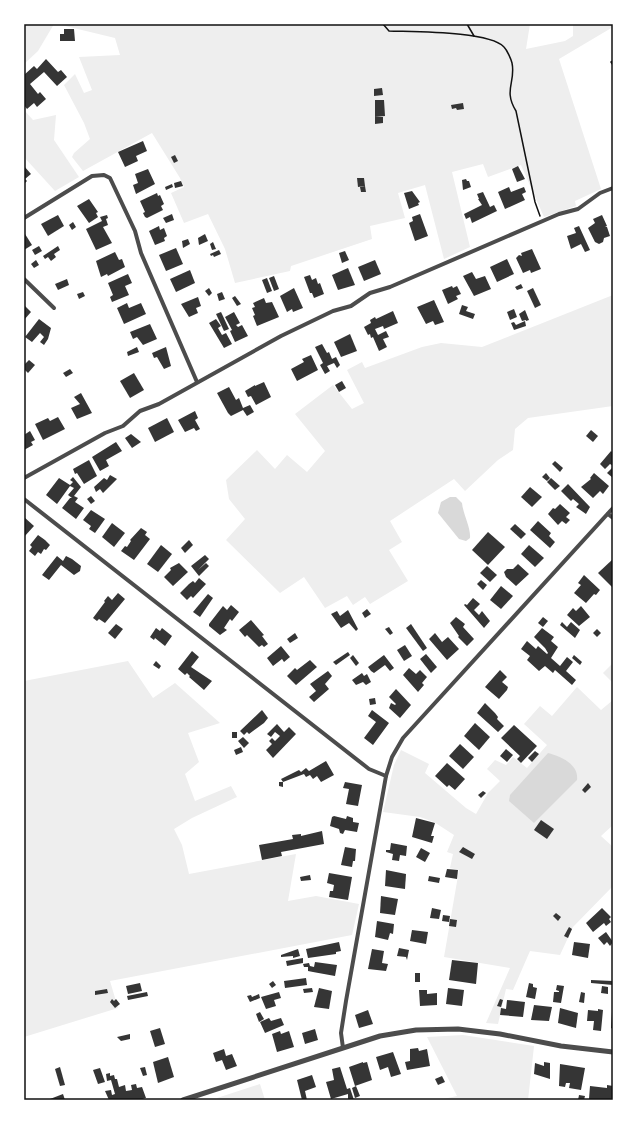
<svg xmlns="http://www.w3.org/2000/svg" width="637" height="1124" viewBox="0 0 637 1124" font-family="'Work Sans',sans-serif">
<rect width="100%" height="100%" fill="#fff"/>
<!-- green -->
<g fill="#eee">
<path d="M24,24H54L38,51L24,64Z"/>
<path d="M57,24H530L526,49L565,41L573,36V24H613V27L559,59L601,189L575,201L576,206L544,217L521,165L488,177L483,164L452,172L470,247L444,259L425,185L398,193L405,218L370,226L372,239L291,266L290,271L235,283L225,249L208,214L184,223L171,193L184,187L180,178L152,133L83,171L72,157L74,153L90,139L84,123L64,85L75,74L84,93L92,90L79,57L120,55L115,38Z"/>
<path d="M24,110L33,120L56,115L54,140L79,177L55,191L24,157Z"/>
<path d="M613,295V406L528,418L515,429L513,450L498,460L465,491L454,479L390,521L402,542L389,550L408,581L370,604L365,597L353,605L347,596L325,608L304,577L280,593L226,540L245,519L229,499L226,480L257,450L275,469L287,455L307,472L325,451L295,414L333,385L352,409L364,403L347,370L362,362L365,368L422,347L441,343L482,347Z"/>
<path d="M128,661L153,698L175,683L220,723L188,733L199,762L185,774L195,801L231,786L237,797L192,818L174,829L182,845L189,874L296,854L288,901L316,896L359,904L352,935L110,981L118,1008L24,1037V681Z"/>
<path d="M613,663V683L603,673Z"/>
<path d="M577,687L601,710L613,700V825L601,836L613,847V886L573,927L560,955L530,951L513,990L506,989L498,1024L486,1023L510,968L444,957L459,870L450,868L453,854L447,852L454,835L434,822L420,817L383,812L394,765L401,750L429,764L425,773L466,808L476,814L488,793L500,781L487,769L495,760L506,765L513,757L527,768L547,745L524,724L540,706L552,716Z"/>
<path d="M463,1035L534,1046L528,1100H439L457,1096L427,1037Z"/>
<path d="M260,1084L265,1100H218L217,1098Z"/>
</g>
<!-- water -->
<g fill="#d9d9d9">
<path d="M450,497H456L462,503C463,514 471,528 470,538L466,541L459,539L438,513L441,502Z"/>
<path d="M548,753C560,756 579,764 577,780L534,823L509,801L510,795Z"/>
</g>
<!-- building -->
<g fill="#353535">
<path d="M64,29H74L75,41H60V34H64Z"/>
<path d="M46,59L58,72L61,70L67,77L57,86L44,72L30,84L38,94L40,92L46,99L37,107L34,103L27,109L24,105V75L34,66L37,69Z"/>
<path d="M382,88L383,95L374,96V89Z"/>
<path d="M375,100H384L385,116L375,117Z"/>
<path d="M463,103L464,109L457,110L456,108L452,109L451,105Z"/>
<path d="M375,117H383V123L375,124Z"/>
<path d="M143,141L147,151L136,156L138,161L125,167L118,152Z"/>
<path d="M175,155L178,161L174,163L171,157Z"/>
<path d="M24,166L31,174L25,179L27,181L24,184Z"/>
<path d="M518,166L525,179L517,182L512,169Z"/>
<path d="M148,169L155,184L136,194L133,185L138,183L135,174Z"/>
<path d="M357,178H364L365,186L358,187Z"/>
<path d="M466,179L467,181H469L471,187L463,190L462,180Z"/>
<path d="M181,181L183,186L175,188L174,183Z"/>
<path d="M172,184L173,187L166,190L165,187Z"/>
<path d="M365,186L366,192H361L360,187Z"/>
<path d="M509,187L511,192L524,187L526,192L522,194L525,200L505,209L498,192Z"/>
<path d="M412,191L420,202L418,203L419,205L409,209L404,193Z"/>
<path d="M483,192L490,207L494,205L497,211L472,223L470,217L466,219L464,214L482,205L478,199H479L477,194Z"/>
<path d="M157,193L158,196L160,195L164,204L161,206L163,210L147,218L145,217L143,213L145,212L140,201Z"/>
<path d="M89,199L98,212L96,213L98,217L89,223L77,206Z"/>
<path d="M172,214L174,220L166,223L163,218Z"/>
<path d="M420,214L428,236L415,241L409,223L413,221L412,217Z"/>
<path d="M58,215L64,226L48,236L41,224Z"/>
<path d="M107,215L108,218L106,219L108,225L103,227L112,243L96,250L86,229L102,221L100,217Z"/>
<path d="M602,215L607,226L605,227H607L610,236L604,238L603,242L599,244L595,242L588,228L595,223L593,219Z"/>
<path d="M73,222L76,227L72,230L69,225Z"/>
<path d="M159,226L160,230L164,228L167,236L164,238L165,241L155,245L149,231Z"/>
<path d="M579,226L590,250L585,252L581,244L571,249L567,236L576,233L574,228Z"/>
<path d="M24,234H25L32,245L24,250Z"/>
<path d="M205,234L208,241L199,245L198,238Z"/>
<path d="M188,239L190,244L183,248L182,241Z"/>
<path d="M213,242L216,249L212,250L210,244Z"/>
<path d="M39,246L42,251L35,255L32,250Z"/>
<path d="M58,246L60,250L54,254L56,257L51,261L48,257L45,259L43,256Z"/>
<path d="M176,248L183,264L166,271L159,255Z"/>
<path d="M532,249L541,269L531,273L530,270L523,273L516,258L519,255L522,256L521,253Z"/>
<path d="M219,250L221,254L214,257L213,255L211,256L210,254Z"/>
<path d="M345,251L349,260L342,263L339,253Z"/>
<path d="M115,252L119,260L122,259L125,267L108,276L107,274L101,277L96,261Z"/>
<path d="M507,259L514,274L497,282L490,267Z"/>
<path d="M36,260L39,265L34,268L31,264Z"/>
<path d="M375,260L381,274L364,281L358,267Z"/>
<path d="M348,268L355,285L338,290L332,275Z"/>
<path d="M190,270L195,283L176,292L170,279Z"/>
<path d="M472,272L476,279L485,276L491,289L474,296L463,276Z"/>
<path d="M128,274L132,283L125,286L129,295L112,302L110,297L113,295L108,283Z"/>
<path d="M310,275L312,280L316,278L318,284L320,283L324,294L314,298L312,293H310L304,277Z"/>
<path d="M274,276L279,289L274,291L269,278Z"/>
<path d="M267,278L272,291L267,293L262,280Z"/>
<path d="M67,279L69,285L58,290L55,284Z"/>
<path d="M521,284L523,288L517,290L515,287Z"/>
<path d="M452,286L453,288L457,286L461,294L456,296L458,299L448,304L442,290Z"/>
<path d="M209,288L212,293L209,296L205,291Z"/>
<path d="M294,288L303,308L293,312L292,309L287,312L280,296Z"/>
<path d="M533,288L541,305L535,308L527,291Z"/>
<path d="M83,292L85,296L79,299L77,294Z"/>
<path d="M222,292L225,299L219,301L217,294Z"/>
<path d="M235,296L241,304L237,306L232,298Z"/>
<path d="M198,297L201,306L196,308L198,313L189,317L181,304Z"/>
<path d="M264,298L266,303L272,302L279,317L257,326L253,316L255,315L252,308L255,307L253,303Z"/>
<path d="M434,300L444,322L435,325L433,321L426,324L417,307Z"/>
<path d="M127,303L129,308L141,303L146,314L124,324L117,308Z"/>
<path d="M24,305L31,312L24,320Z"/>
<path d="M462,305L468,307L466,311L475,314L473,319L459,314Z"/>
<path d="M514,309L517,317L510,320L507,312Z"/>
<path d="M525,310L529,320L526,321V320L522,321L519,314Z"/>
<path d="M393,311L398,323L384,329L383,326L375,329L378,335L386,331L389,337L383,339L387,347L379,351L373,337L371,338L370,334L368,335L364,327L371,323L370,320L375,317L376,319Z"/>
<path d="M221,312L229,329L224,331L216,314Z"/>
<path d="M234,312L240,323L236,325L238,327L242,325L248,336L235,342L230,331L232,330L225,317Z"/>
<path d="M39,319L51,328L48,339L44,345L40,342L44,337L40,333L32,342L25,337Z"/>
<path d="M216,319L221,326L218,328L222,335L226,333L232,344L224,348L209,323Z"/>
<path d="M525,321L526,326L514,330L511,323L514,322L516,325Z"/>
<path d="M150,324L157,339L143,345L137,337L133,339L130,332Z"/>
<path d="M350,334L357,351L341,357L334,342Z"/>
<path d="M322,344L327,353L329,352L332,359L336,357L340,365L337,368L334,363L327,366L330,371L325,374L320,365L323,363L315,347Z"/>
<path d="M137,347L139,352L128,356L127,352Z"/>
<path d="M166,347L171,366L164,369L157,357L154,358L152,353Z"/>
<path d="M311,355L318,370L297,381L291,369L304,362L302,359Z"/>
<path d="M29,360L35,365L28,373L24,369V365Z"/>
<path d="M70,369L73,373L66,377L63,373Z"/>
<path d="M134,373L144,390L130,398L120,381Z"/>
<path d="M342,381L346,388L339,392L335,385Z"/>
<path d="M264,382L271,397L256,405L251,396L248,397L245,391L255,385V386Z"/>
<path d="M229,387L236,400L239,398L243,408L250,405L254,412L247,416L243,410L231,416L228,413L217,393Z"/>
<path d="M81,393L92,413L77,419L71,408L80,404L74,397Z"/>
<path d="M195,411L198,418L195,420L200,429L196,431L194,428L185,432L178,420Z"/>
<path d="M58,417L65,429L43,440L35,424L48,418L50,421Z"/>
<path d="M167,418L174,432L155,442L148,428Z"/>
<path d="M591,430L598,436L593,442L586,436Z"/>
<path d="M30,431L35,440L31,442L33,445L24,450V435Z"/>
<path d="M131,434L141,442L132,448L125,438Z"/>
<path d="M116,442L122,451L106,460L109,466L100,471L92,457Z"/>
<path d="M611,451L613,453V466L610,464L605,469L600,464Z"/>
<path d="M89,460L97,476L84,484L77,473L75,474L73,469Z"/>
<path d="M555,461L563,468L560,472L552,464Z"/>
<path d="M613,467V478L607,473Z"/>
<path d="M546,473L550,478L547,481L542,477Z"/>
<path d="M594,473L609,486L603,494L600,491L593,498L581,487L591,479L590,478Z"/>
<path d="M110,475L117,479L103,493L100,489L96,492L94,487L104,478L107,480Z"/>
<path d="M73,477L81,487L74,496L78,498L75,502L84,508L76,519L62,508L70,498H72L68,495L74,488L70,486L57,504L46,495L59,478L70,485L73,482L70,480Z"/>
<path d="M551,478L560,486L555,490L547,482Z"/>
<path d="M568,484L590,507L586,514L576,507L579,504L573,499L571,501L561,491Z"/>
<path d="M530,487L542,497L532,507L521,497Z"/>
<path d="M91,496L95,501L91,504L87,499Z"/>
<path d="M560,504L570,513L566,517L570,520L566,524L562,521L558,525L548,514L553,508L555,509Z"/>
<path d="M91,510L105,519L95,533L89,529L91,526L83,520Z"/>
<path d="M24,517L34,526L24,537Z"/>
<path d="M538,521L551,533L549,536L555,542L550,548L530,530Z"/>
<path d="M112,523L125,533L114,547L102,537Z"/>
<path d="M515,524L526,534L521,539L510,529Z"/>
<path d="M141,528L147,532L145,535L150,539L134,560L121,551L125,546L127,547L131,541L130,540Z"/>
<path d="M488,532L505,547L488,565L472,550Z"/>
<path d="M38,535L45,540L50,545L46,550L44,549L41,554L38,552L35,556L29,551L32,547L30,545Z"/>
<path d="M189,540L193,545L185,553L181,548Z"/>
<path d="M161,545L172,554L158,572L147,564Z"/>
<path d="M529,545L544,558L535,567L521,554Z"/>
<path d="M205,555L209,559L198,570L206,563L209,566L199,576L191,566Z"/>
<path d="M57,556L63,561L66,556L72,559L81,566L80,571L74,575L61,565L49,580L42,575Z"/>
<path d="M613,559V586L612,587L598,573Z"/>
<path d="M179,563L188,572L173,586L164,577L171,570L170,568Z"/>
<path d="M518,564L529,574L516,586L506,577L504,572L507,569H513Z"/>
<path d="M487,566L497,575L490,582L480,573Z"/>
<path d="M584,575L600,590L596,595L594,594L586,603L574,593L581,585L578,583Z"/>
<path d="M199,578L206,584L193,598L191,596L187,600L180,593L189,584L193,581L195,583Z"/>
<path d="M481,580L487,585L483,590L477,584Z"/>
<path d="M501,586L513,596L501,609L490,600Z"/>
<path d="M118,593L125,599L105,623L99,619L97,621L93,618L105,602L104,601L108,596L112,600Z"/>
<path d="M208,594L213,598L200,617L193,612Z"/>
<path d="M473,598L480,604L474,610L479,615L482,611L490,621L484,628L464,605L465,604L467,605Z"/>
<path d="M231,605L239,612L232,621L230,619L224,628L227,630L220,635L209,626V624L223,606L227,610Z"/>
<path d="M581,606L590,617L579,626L567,615L573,608L576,611Z"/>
<path d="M367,609L371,614L365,618L362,613Z"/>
<path d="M348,610L358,629L356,631L349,623L341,628L331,614L337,611L340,616Z"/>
<path d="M456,617L465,624L463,627L474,639L467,646L458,637L459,636L450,623Z"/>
<path d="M543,617L548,621L543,627L538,623Z"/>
<path d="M251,620L264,635L262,636L268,644L264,647L262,645L259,647L247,635L245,637L239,630Z"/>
<path d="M562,622L567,627L571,622L580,630L575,638L560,625Z"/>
<path d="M116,624L123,629L115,639L108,633Z"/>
<path d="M411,624L427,648L423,651L406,628Z"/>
<path d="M389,627L393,633L390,635L385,629Z"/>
<path d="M156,628L160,631L162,628L172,636L165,646L155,638L154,640L150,637Z"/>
<path d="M542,628L554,637L551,641L558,647L551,658L560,666L567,657L573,662L566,671L576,680L572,685L555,670L553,673L545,666L539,671L527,660L530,656L521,649L527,641L536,649L538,646L547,654L548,653L545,648L534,637Z"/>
<path d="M597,629L601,633L597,637L593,633Z"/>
<path d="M295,633L298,638L290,643L287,639Z"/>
<path d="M435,633L442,642L448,637L459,649L447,660L429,639Z"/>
<path d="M405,645L412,656L404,661L397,650Z"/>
<path d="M281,646L290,657L284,662L282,659L273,666L267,658Z"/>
<path d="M192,651L199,657L191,667L212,681L204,690L189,677L190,676L187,673L185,675L178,669Z"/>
<path d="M348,652L350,655L336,665L333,662Z"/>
<path d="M426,654L437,667L431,673L420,659Z"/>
<path d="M353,655L359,663L356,666L350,658Z"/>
<path d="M384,655L394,668L390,671L385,665L374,673L371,671L368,667Z"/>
<path d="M574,655L582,662L580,665L572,658Z"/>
<path d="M310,660L317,667L296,685L287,676L295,668L297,670Z"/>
<path d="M156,661L161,666L159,669L153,665Z"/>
<path d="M409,668L416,674L420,670L427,677L422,683L424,685L418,692L403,675Z"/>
<path d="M500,670L507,677L502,682L508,687L507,690L499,699L485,687Z"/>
<path d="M328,671L332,676L325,684L329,689L314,702L309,697L316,691L310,684Z"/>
<path d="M362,673L364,676L367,674L371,682L366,685L363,682L356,685L352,680Z"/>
<path d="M396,689L411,705L400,718L389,708L391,703L395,705L396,704L389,697Z"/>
<path d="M375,698L376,704L370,705L369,699Z"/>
<path d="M485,703L495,713L498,717L497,719L504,726L498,732L477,713Z"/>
<path d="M262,710L268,718L264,723L249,734L247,732L244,735L240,731Z"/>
<path d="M372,710L389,723L373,745L364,738L376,722L368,716Z"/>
<path d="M475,723L490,737L479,750L464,736Z"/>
<path d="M277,724L284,732L289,727L296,734L273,758L266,750L272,744L269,741L272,738L275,741L280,736L275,732L271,737L267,734Z"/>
<path d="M514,725L537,746L521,763L517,759L520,756L501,738Z"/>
<rect x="232" y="732" width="5" height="6"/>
<path d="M243,737L249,743L244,748L238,741Z"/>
<path d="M460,744L474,757L463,769L449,756Z"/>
<path d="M241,747L243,752L236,755L234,750Z"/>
<path d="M506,749L513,755L507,762L500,756Z"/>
<path d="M535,751L539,754L532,762L528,758Z"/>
<path d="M326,761L334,775L321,782L317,776L313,779L310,775L306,777L304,774L283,782V787L279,786V782H283L281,779L299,770L301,772L306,768L309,771Z"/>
<path d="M447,763L465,779L455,790L449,785L447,787L435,776Z"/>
<path d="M345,782L362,785L358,806L346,804L349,789L343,788Z"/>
<path d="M588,783L591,787L585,793L582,790Z"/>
<path d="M483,791L486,793L481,798L478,795Z"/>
<path d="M334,816L346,819L347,816L353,818V822L359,823L357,832L345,830L343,834L340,833L339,829L330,826L332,817Z"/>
<path d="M416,818L435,823L431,836H434L432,843L412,837Z"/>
<path d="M541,820L554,829L547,839L534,830Z"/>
<path d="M322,831L324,844L281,852L282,856L262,860L259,845L293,839L292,835L301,834V836Z"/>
<path d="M391,843L407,846L406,856L400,855L399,861L392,860L393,854L386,852V850H390Z"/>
<path d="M345,847L356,849L355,861H353L352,867L341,865Z"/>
<path d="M463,847L475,854L472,859L459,852Z"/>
<path d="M421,848L430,853L425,862L416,857Z"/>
<path d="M447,869L458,870L457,879L445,877Z"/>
<path d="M386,870L406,874L405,889L385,886Z"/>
<path d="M329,873L352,877L348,900L329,897L330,891H333L334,885L327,883Z"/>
<path d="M310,875L311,880L301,881L300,877Z"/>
<path d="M429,876L440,878L439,883L428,881Z"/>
<path d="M381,896L398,899L395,915L380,913Z"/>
<path d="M432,908L441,910L439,919L430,918Z"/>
<path d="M602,908L611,917L609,919L611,922L606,926L604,923L593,932L586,923Z"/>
<path d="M556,913L561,917L558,921L553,916Z"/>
<path d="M443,915L450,916L449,922L442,921Z"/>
<path d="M450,919L457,920L456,927L449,926Z"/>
<path d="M377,921L394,924L393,934L390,933L388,940L375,937Z"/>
<path d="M569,927L572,929L568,938L564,936Z"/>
<path d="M412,930L428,932L426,944L410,941Z"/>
<path d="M606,932L613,942L610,946L607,942L604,945L598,938Z"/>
<path d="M339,942L341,951L336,952V954L308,958L306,949Z"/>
<path d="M574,942L590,944L588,958L572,955Z"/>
<path d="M399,948L409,950L407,960L406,957L397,956Z"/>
<path d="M298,949L300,956L293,958V956L281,957V955Z"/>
<path d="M372,949L384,951L382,963L388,964L386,971L368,969Z"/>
<path d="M303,958V963L287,966L286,961Z"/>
<path d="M452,960L478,963L476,984L449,980Z"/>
<path d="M315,962L337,965L335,976L313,972L308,971V967H304L303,964L309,963L310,966L314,967Z"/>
<rect x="415" y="973" width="5" height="9"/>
<path d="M306,978L307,985L285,988L284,981Z"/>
<path d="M591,980L613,981V985L591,983Z"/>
<path d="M273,981L276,985L272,988L269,984Z"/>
<path d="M140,983L142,991L128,994L126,986Z"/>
<path d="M529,983L533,984V987L537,988L535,999L526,997Z"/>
<path d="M557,985L564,986L561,1003L553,1002L554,992H559V991L556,990Z"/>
<path d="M602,986L608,987V994L601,993Z"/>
<path d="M312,988L313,992L304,993L303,989Z"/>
<path d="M319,988L332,991L329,1009L314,1007Z"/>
<path d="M448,988L464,990L462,1006L446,1004Z"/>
<path d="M107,989L108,993L95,995V991Z"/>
<path d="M419,990H427V994L437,993V1005L420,1006Z"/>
<path d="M147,992L148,996L128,1000L127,996Z"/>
<path d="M279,992L281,998L274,1000L276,1006L266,1009L261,997Z"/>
<path d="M581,992L585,993L584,1003L579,1002Z"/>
<path d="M259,994L260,998L250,1002L247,996L251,995L252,997Z"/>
<path d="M112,999L114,1001L116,999L120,1004L115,1008L110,1002Z"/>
<path d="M500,999L503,1000L501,1007L497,1006Z"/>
<path d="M507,1000L525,1002L523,1017L500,1015L501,1008L506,1009Z"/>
<path d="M534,1005L552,1007L549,1021L531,1020Z"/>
<path d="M560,1008L578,1013L576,1028L558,1023Z"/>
<path d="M598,1009L603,1010L601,1031L593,1030L594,1021H587L588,1010L598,1011Z"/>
<path d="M368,1010L373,1024L359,1028L355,1015Z"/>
<path d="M260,1012L264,1019L259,1022L256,1014Z"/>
<path d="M612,1012L613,1013V1029L611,1028Z"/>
<path d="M269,1018L271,1021L281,1018L284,1025L265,1033L260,1022Z"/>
<path d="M160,1028L165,1044L155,1047L150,1031Z"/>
<path d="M315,1029L318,1040L305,1044L302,1033Z"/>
<path d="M280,1031L281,1034L289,1031L294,1047L277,1052L272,1034Z"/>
<path d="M130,1034V1039L121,1041L117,1037Z"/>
<path d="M418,1048L419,1051L427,1049L430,1066L407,1070L405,1062L410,1061V1049Z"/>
<path d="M224,1049L226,1056L232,1054L237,1066L226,1070L222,1060L216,1062L213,1053Z"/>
<path d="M393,1052L401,1074L391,1077L388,1067L380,1070L376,1057Z"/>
<path d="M168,1057L174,1077L158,1083L153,1062Z"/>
<path d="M363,1062V1063L367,1062L372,1080L355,1086L349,1067Z"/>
<path d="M544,1062L550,1063V1079L534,1074L535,1063L544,1066Z"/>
<path d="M560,1064L585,1068L581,1090L569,1088L570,1083H566L565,1087L559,1086Z"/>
<path d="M60,1067L65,1085L60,1086L55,1069Z"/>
<path d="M145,1067L147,1075L143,1076L140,1068Z"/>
<path d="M340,1067L347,1089L350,1088L354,1100H348V1094L331,1099L326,1082L334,1080L332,1069Z"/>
<path d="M100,1068L105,1082L98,1084L93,1070Z"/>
<path d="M110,1073V1076L114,1075L115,1079H117L119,1087L125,1085L126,1091L132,1090L131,1085L136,1084L137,1088L142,1087L146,1098L139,1100H109L105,1091L111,1090L112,1095L115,1094L111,1080L107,1081L106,1074Z"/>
<path d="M312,1075L316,1087L305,1091L307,1100H302L297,1080Z"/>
<path d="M442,1076L445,1082L438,1085L435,1079Z"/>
<path d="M607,1085L613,1086V1100L589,1099L590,1086L607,1088Z"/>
<path d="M356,1086L360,1096L355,1098L352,1088Z"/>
<path d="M63,1094L65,1100H50V1099Z"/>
<path d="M579,1095L585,1096L584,1100H578Z"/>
</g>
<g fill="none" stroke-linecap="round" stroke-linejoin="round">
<!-- path -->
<g stroke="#111" stroke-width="1.5">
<path d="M383,24L389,31C413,32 489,31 504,47C507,50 511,59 512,63C516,82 503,90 516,111L535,202L540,216"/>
<path d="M467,24L474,36"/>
<path d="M613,61L611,62L613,65"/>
</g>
<!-- minor -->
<g stroke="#4c4c4c" stroke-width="4">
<path d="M24,218L92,176L104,175L110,178L135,231L141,253L197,382"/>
<path d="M24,279L54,308"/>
<path d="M24,478L105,433L123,426L140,411L159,404L281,336L333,311L351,306L370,293L390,287L559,214L578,209L600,193L613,188"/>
<path d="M24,499L369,769L386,776"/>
<path d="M608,514L613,518"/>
<path d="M343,1048L341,1033L346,1001L386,776L392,757L403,738L613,508"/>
</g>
<!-- tertiary -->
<path stroke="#4c4c4c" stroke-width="5" d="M183,1100L380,1036L416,1030L458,1029L500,1034L561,1046L613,1052"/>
</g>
<!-- border -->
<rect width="637" height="1124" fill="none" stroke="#ffffff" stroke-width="50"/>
<rect x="25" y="25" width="587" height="1074" fill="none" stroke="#111" stroke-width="1.5"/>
</svg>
